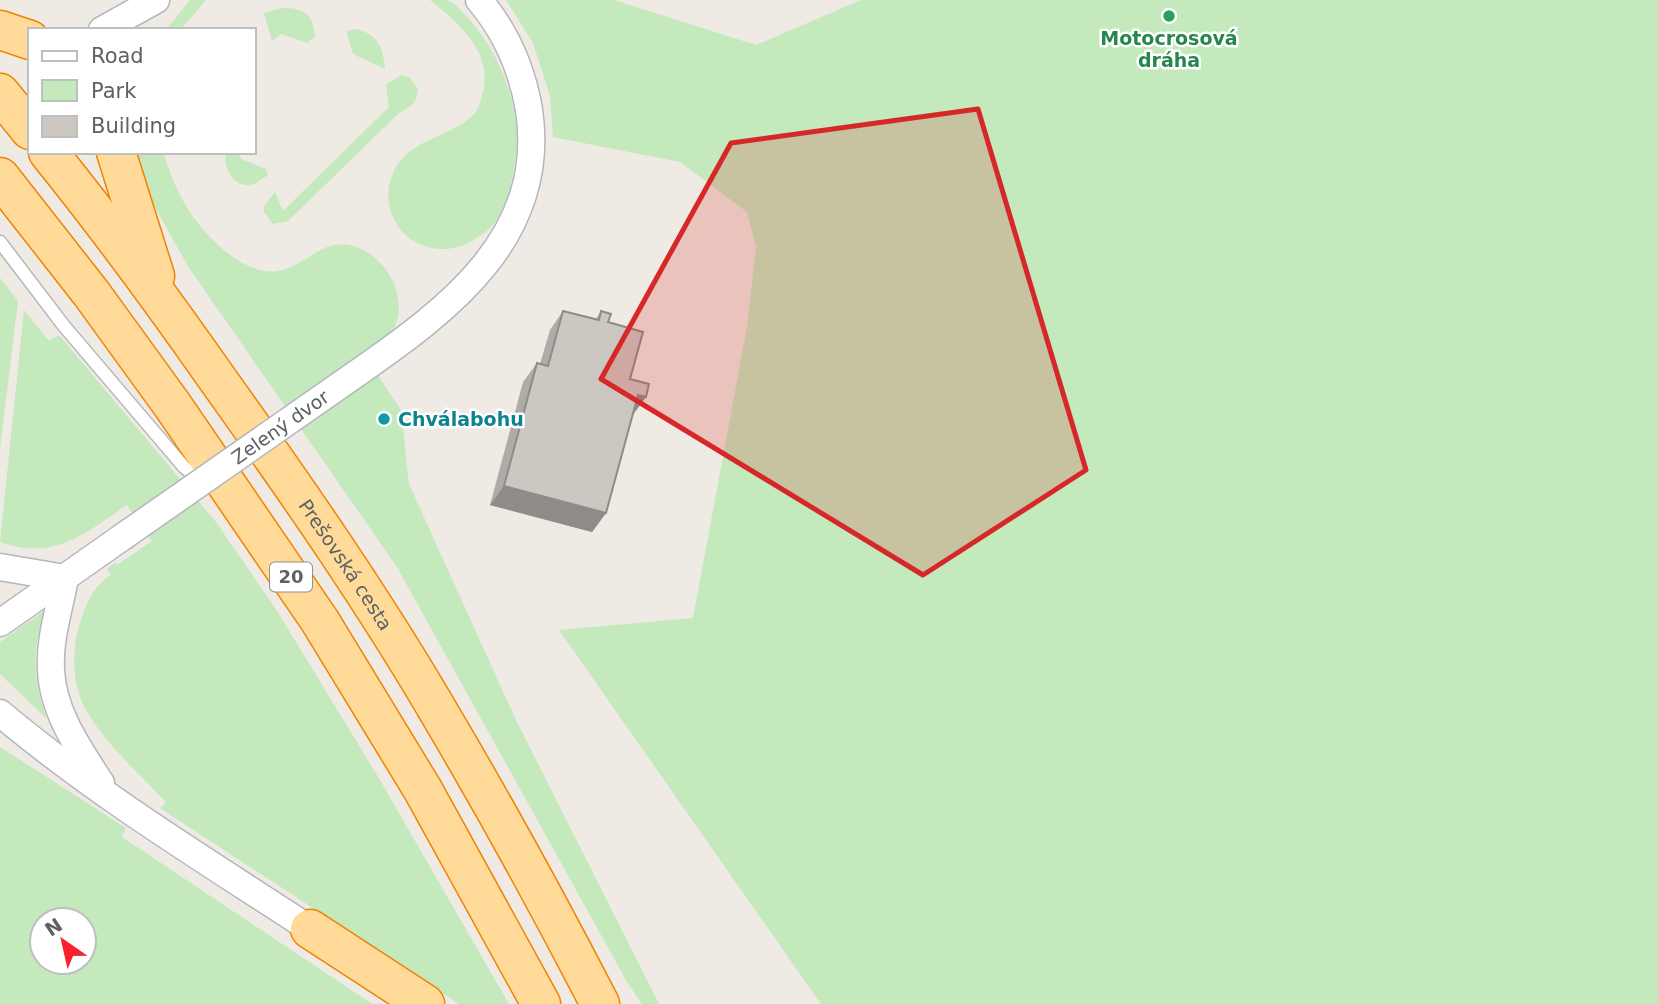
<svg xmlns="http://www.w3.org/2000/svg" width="1658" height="1004" viewBox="0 0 1658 1004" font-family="'DejaVu Sans',sans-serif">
<rect width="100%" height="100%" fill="#efeae3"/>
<!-- green -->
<g fill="#c3e9bd" fill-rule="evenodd">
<path d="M190,0H206L180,30H166Z"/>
<path d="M430,0C435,0 441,0 446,0C457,2 476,27 483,37C499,60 510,87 515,115C521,146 512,203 491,227C486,233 477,238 470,242C455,251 435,251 419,244C405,238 393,222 390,208C387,197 388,186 392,176C405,140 443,140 470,118C477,113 480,104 482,95C495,54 459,23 430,0Z"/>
<path d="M506,0H614L756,45L861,0H1658V1004H821L559,630L693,618L747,327L756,247L747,212L680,162L553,137L550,96L533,43Z"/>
<path d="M281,8C304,8 313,13 315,37L307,43L281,34L272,41L264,13Z"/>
<path d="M356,29C378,34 383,48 385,69L353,54L346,31Z"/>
<path d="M402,75L409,77L418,89C417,103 411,107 399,113L288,221L273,224L264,212V206L275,192L283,211L389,107L386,84Z"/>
<path d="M131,152H163C169,171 176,189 186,206C202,233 243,277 278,271C307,266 324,235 357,247C388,259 410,300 393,330C386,341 375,348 365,356L401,410L409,484L515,718L659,1004H642L627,982L397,567L189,268L143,186Z"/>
<path d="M227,152H239L241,159L266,169L268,175C262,179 256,185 248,185C232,185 222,166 227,152Z"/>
<path d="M0,278L18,301L0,449Z"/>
<path d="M24,310L49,341L59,335L216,522L277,611L377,775L509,1004H459L160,808L166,802C140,774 103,742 85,708C67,674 73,627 92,594C97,586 105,580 111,574L107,569L116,562L117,565L152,541L127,505C84,534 55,561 0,542Z"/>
<path d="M44,611C32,652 32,678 47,719L0,674V642Z"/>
<path d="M0,747L126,828L122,837L372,1004H0ZM42,920H84V962H42Z"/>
</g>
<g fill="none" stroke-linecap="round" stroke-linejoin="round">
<!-- service casing -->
<g stroke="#b3b7bb" stroke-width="15">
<path id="service" d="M0,242L64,326L184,467L203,483"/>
</g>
<!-- minor casing -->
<g stroke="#b3b7bb" stroke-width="29">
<g id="minor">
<path d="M102,30L156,0"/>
<path d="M356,374C448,310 548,237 529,110C522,68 506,32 479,0"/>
<path d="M0,567L65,578"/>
<path d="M65,578C60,607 49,639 51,669C52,711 79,749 101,783"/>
<path d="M0,623L121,538"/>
<path d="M0,713C96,794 205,860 310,929"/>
</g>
</g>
<!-- trunk casing -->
<g stroke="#f18300" stroke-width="41">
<g id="trunk">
<path d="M0,30L30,40"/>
<path d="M0,93L30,130"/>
<path id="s1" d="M48,152C107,225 162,300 216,377C296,489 375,602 444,721C499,814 551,909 600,1004"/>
<path d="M116,152L155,276"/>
<path d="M0,177L91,293L173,406L320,621L423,790L541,1004"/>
<path d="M310,929L425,1004"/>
</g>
</g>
<!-- service -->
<use href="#service" stroke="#fff" stroke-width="12"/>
<!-- minor -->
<use href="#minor" stroke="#fff" stroke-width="26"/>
<!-- trunk -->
<use href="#trunk" stroke="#ffda98" stroke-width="38"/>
<!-- minor-bridge casing -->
<g stroke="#b3b7bb" stroke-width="29" stroke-linecap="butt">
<g id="minor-bridge">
<path id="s2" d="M121,538L356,374"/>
</g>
</g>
<!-- minor-bridge -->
<use href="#minor-bridge" stroke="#fff" stroke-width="26"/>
</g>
<!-- wall -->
<path fill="#b0aba7" d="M563,311L596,319L601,311L608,322L630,379L632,416L606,513L592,532L490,505L523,382L537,363L540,364L550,330Z"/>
<!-- shaded-wall -->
<g fill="#908b88">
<path d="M638,395L646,397L632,416Z"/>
<path d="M504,486L606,513L592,532L490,505Z"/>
</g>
<!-- building -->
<path fill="#cdc7c2" stroke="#908b88" stroke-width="2" d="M563,311L599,320L601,311L611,314L608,322L643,332L630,379L649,384L646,397L638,395L606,513L504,486L537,363L548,366Z"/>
<!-- marked area -->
<path fill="#d62828" fill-opacity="0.2" stroke="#d62828" stroke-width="5" stroke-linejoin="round" d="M978,109L1086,470L923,575L601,379L731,143Z"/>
<!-- markers -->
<circle fill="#2e9e5b" stroke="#fff" stroke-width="2.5" cx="1169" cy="16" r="7"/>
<circle fill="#0f9aa8" stroke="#fff" stroke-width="2.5" cx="384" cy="419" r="7"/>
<g text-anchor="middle" stroke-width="5" stroke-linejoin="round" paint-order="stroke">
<!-- shield labels -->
<rect fill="#fff" stroke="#8c9093" stroke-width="2" x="270" y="562.5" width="42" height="29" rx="5"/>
<g font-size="18" font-weight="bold" fill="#5b6165">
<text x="291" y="583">20</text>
</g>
<!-- leisure labels -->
<g font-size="19" font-weight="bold" fill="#27864d" stroke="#fff">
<text x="1169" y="45">Motocrosová<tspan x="1169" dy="22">dráha</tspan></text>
</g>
<!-- culture labels -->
<g font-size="19" font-weight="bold" fill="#0d838f" stroke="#fff" text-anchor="start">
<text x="398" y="426">Chválabohu</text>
</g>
<!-- street labels -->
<g font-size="19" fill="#5b6165" stroke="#fff">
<text dy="7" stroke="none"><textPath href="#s2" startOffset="194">Zelený dvor</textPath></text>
<text dy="7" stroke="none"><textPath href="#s1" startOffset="509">Prešovská cesta</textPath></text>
</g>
</g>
<!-- legend -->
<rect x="28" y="28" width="228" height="126" fill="#ffffff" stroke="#bdc0c1" stroke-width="2"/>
<rect x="42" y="51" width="35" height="10" fill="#ffffff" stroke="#bdc0c1" stroke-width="2"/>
<text x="91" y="63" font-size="21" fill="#5b6165">Road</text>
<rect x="42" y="80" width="35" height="21" fill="#c3e9bd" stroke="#bdc0c1" stroke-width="2"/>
<text x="91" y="98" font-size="21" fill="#5b6165">Park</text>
<rect x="42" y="116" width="35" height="21" fill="#cdc7c2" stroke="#bdc0c1" stroke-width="2"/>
<text x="91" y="133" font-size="21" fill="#5b6165">Building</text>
<!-- north arrow -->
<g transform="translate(63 941) rotate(326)"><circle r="33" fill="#ffffff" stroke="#bdc0c1" stroke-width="2"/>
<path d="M0-5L12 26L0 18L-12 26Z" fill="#f7212f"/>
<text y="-10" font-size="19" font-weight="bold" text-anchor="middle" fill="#5b6165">N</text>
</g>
</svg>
